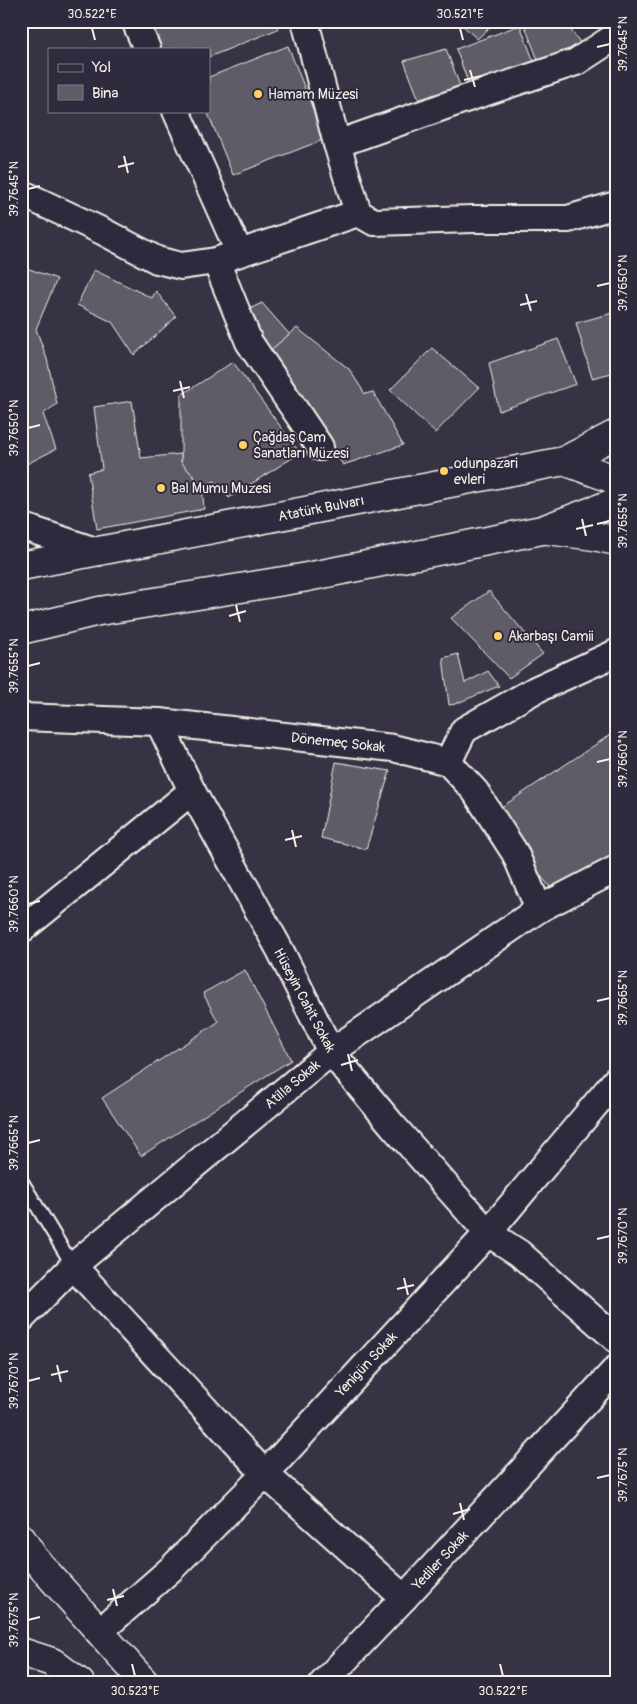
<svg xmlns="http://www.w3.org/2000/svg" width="637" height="1704" viewBox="0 0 637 1704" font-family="Pangolin,sans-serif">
<rect width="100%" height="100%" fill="#373244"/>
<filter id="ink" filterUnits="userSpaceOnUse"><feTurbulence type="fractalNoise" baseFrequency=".02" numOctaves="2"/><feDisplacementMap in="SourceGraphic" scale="10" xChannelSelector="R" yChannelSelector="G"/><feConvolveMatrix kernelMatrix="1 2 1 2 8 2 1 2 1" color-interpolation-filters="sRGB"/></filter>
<g filter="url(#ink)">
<!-- building -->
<g fill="#5f5c67" stroke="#f4f1e8">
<path d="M144,21H275L278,29L209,57V49H155Z"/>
<path d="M458,21H497L477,39Z"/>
<path d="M523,21H564L589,54L543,73Z"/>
<path d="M520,25L539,75L473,96L456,49Z"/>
<path d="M288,46L325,139L233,175L207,111H209V77Z"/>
<path d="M446,49L465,99L424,113L404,61Z"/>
<path d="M21,266L57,279L36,329L47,359L57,404L43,414L56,449L21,467Z"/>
<path d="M94,270L152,298L156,291L176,317L134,355L112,322L77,305Z"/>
<path d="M262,303L290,335L268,352L243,312Z"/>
<path d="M616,312V372L592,378L576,323Z"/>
<path d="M297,328L349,369L365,394L373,392L403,445L343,465L268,352Z"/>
<path d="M558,339L576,384L499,411L489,363Z"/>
<path d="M432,348L479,388L435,433L390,390Z"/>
<path d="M233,362L300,453L229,498L215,481L202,486L181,462V395Z"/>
<path d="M132,401L141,458L181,454V462L202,486L204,509L97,529L88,473L102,469L94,407Z"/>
<path d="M489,591L543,654L509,678L451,618Z"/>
<path d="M458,654L465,683L488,671L499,686L455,704L449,705L443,658Z"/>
<path d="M616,731V862L554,892L491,814Z"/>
<path d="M336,762L390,771L366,849L321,838Z"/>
<path d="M245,970L291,1060L141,1156L102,1098L218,1022L203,993Z"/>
</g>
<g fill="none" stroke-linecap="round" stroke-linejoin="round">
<!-- lane casing -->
<g stroke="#f4f1e8" stroke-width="16">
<path id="lane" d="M21,1180L73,1266"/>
</g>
<!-- street casing -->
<g stroke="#f4f1e8" stroke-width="30">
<g id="street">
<path d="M135,21L147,49"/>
<path d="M305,21L337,144L358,213"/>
<path d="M176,111L239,252"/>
<path d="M337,144L465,99L576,62L616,36"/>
<path d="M21,193L104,232L157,260L181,266L216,261L358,213L374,222L473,219H568L616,205"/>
<path d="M216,261L249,342L320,447"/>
<path d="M21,526L98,552"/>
<path d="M21,717L159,722L393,748L448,762L464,730L535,690L616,653"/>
<path d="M159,722L192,791L280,950L331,1052L393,1126L488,1233L519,1253L616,1339"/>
<path d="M448,762L475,791L515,853L539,909"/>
<path d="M21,930L192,791"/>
<path d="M73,1266L265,1474L404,1598"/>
<path d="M21,1319L73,1266L331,1052L539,909L616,869"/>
<path d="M99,1632L171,1569L265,1474L488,1233L616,1080"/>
<path d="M323,1683L404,1598L616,1369"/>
</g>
</g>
<!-- secondary casing -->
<g stroke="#f4f1e8" stroke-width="31">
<g id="secondary">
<path d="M21,1538L34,1558L145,1683"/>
<path d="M21,1652L52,1662L80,1683"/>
</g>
</g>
<!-- primary casing -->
<g stroke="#f4f1e8" stroke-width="31">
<g id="primary">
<path d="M564,461L616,480"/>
<path d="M548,530L594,536L616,541"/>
<path d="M21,566L564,461L616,434"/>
<path d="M21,630L99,611L302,578L542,530L616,502"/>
</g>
</g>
<!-- lane -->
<use href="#lane" stroke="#2f2a3d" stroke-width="12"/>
<!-- street -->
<use href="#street" stroke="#2f2a3d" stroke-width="26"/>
<!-- secondary -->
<use href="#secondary" stroke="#2f2a3d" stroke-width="28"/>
<!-- primary -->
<use href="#primary" stroke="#2f2a3d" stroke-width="28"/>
</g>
</g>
<!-- ticks -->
<path fill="none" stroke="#f4f1e8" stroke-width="2" d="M92,28L95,40M460,28L463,40M597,47L610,44M470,70L475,87M464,80L481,76M124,156L128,173M118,167L134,163M28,189L40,186M597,286L610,283M526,294L531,311M520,305L537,301M180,381L184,398M173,391L190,387M28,428L40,425M582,519L586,536M597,524L610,521M576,529L593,525M236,605L240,622M229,616L246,611M28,666L40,663M597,762L610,759M292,830L296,847M285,840L302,836M28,904L40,901M597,1001L610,998M348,1054L352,1071M341,1065L358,1060M28,1143L40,1140M597,1239L610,1236M404,1278L408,1295M397,1289L414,1285M57,1365L61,1382M51,1375L68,1371M28,1381L40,1378M597,1478L610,1475M460,1503L464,1520M453,1514L470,1509M113,1589L117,1606M107,1600L124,1596M28,1620L40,1617M132,1664L135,1676M500,1664L503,1676"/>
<!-- markers -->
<g fill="#ffd166" stroke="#2f2a3d" stroke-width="2">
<circle cx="258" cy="94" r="5"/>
<circle cx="243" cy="445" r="5"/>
<circle cx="444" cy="471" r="5"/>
<circle cx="161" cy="488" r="5"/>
<circle cx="498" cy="636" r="5"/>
</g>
<g text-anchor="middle" stroke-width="4" stroke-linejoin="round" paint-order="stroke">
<!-- poi labels -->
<g font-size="14" fill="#f4f1e8" stroke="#2f2a3d" text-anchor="start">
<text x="268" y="99">Hamam Müzesi</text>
<text x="253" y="442">Çağdaş Cam<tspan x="253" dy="16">Sanatları Müzesi</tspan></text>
<text x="454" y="468">odunpazari<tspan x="454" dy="16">evleri</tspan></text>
<text x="171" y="493">Bal Mumu Muzesi</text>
<text x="508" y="641">Akarbaşı Camii</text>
</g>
<!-- street labels -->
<g font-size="14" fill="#f4f1e8" stroke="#2f2a3d">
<text transform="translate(321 508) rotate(-11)" y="5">Atatürk Bulvarı</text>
<text transform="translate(338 742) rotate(6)" y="5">Dönemeç Sokak</text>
<text transform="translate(305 1000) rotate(62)" y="5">Hüseyin Cahit Sokak</text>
<text transform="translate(292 1084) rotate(-40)" y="5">Atilla Sokak</text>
<text transform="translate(366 1364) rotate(-47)" y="5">Yenigün Sokak</text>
<text transform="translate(440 1560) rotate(-47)" y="5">Yediler Sokak</text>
</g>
</g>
<!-- margin -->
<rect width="637" height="1704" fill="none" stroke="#2f2a3d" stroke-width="55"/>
<!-- legend -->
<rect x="48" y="48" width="162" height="65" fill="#2f2a3d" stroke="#7e7a81"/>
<rect x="58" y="64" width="25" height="8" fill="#2f2a3d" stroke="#7e7a81"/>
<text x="92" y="72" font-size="15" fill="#f4f1e8">Yol</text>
<rect x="58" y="85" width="25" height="15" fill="#5f5c67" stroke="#7e7a81"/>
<text x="92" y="98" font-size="15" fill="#f4f1e8">Bina</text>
<rect x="28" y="28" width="582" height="1648" fill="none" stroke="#f4f1e8" stroke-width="2"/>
<g font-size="12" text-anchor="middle" fill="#f4f1e8">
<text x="92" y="18">30.522°E</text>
<text x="460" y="18">30.521°E</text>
<text transform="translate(623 44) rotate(-90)" y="4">39.7645°N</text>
<text transform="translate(14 189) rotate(-90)" y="4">39.7645°N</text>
<text transform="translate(623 283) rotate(-90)" y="4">39.7650°N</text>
<text transform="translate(14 428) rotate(-90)" y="4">39.7650°N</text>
<text transform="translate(623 521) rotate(-90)" y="4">39.7655°N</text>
<text transform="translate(14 666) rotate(-90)" y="4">39.7655°N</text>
<text transform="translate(623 759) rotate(-90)" y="4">39.7660°N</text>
<text transform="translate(14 904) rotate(-90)" y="4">39.7660°N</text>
<text transform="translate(623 998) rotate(-90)" y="4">39.7665°N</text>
<text transform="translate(14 1143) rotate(-90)" y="4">39.7665°N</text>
<text transform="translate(623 1236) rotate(-90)" y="4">39.7670°N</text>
<text transform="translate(14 1381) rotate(-90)" y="4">39.7670°N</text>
<text transform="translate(623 1475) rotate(-90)" y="4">39.7675°N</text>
<text transform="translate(14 1620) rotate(-90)" y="4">39.7675°N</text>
<text x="135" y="1695">30.523°E</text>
<text x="503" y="1695">30.522°E</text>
</g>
</svg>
